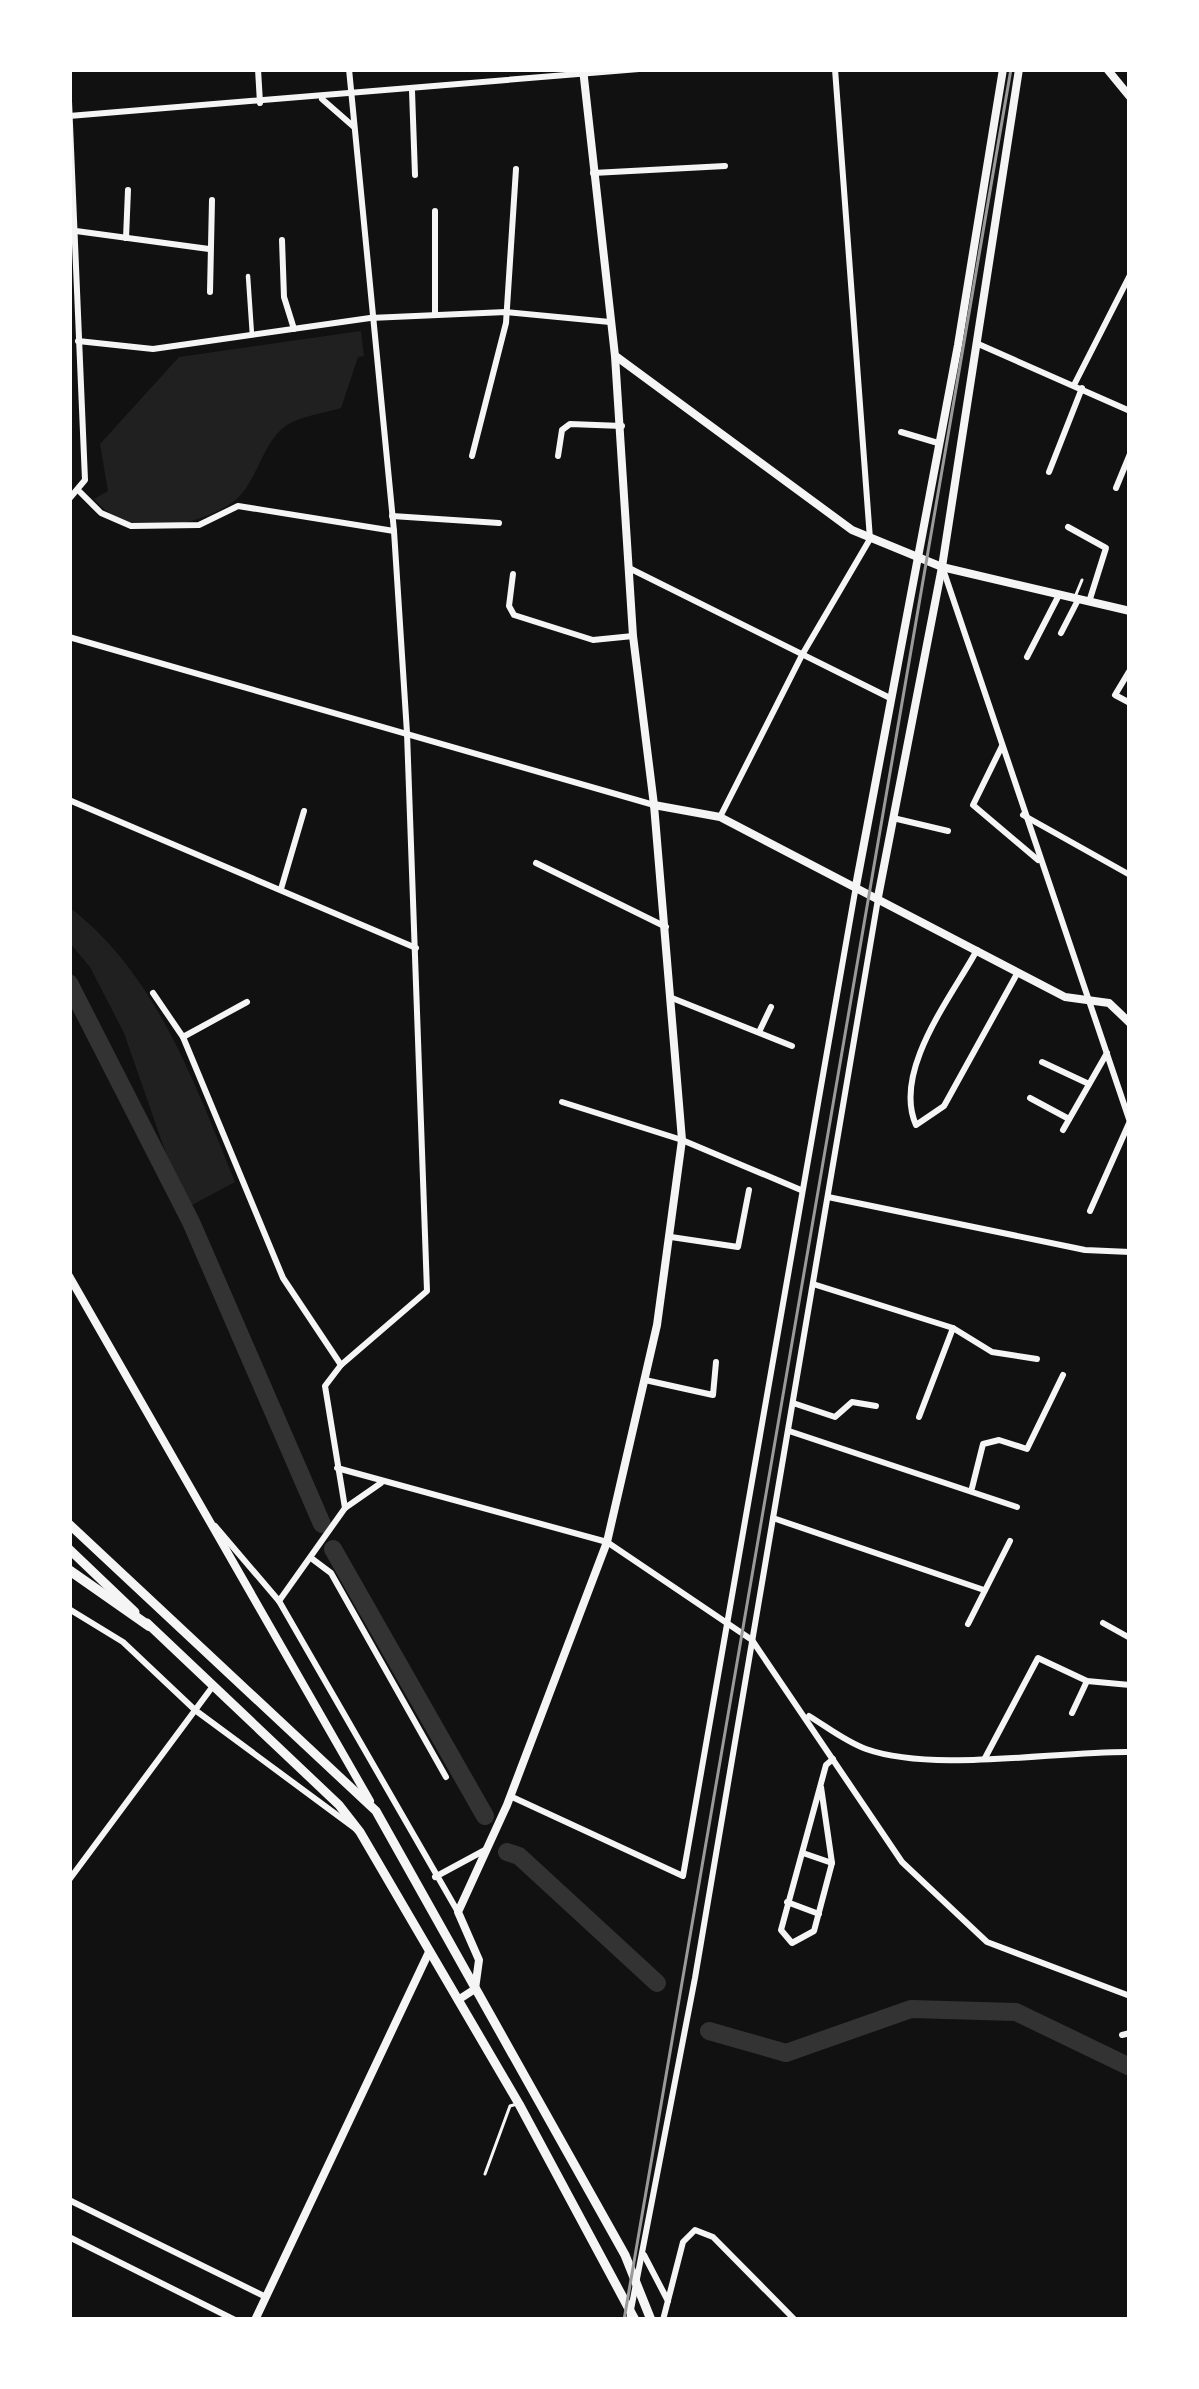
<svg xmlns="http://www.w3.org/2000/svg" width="1199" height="2389" viewBox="0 0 1199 2389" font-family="'Playfair Display',serif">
<rect width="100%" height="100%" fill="#111"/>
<!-- green -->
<g fill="#202020">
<path d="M361,331L364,356L358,357L341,408C325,413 301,416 287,425C262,441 257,485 233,502C194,529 126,539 94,499L108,491L100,444L179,357Z"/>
<path d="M69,907C157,974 195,1085 235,1182L192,1205L185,1208L124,1033L90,967L69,942Z"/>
</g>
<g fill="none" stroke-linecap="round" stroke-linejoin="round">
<!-- river -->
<g stroke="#333" stroke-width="18">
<path d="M69,983L191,1222L322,1524"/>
<path d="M333,1549L485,1816"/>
<path d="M507,1852L519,1856L657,1983"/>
<path d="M709,2031L786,2053L911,2009L1016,2012L1130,2067"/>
</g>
<!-- service -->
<g stroke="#f5f5f5" stroke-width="3">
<path d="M1075,597L1082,580"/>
<path d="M485,2174L510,2106L517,2104"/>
</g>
<!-- pedestrian -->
<path stroke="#f5f5f5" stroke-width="4.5" d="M248,276L252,335"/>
<!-- minor -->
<g stroke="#f5f5f5" stroke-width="6">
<path d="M258,69L260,103"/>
<path d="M412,91L415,175"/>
<path d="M322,99L354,127"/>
<path d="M69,101L85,480L69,499"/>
<path d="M69,116L639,69"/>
<path d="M593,173L725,166"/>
<path d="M76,231L209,249"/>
<path d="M126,238L128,190"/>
<path d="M282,240L284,297L294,329"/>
<path d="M210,292L212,200"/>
<path d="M435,315V211"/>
<path d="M78,341L153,349L370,318L506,312L610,322"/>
<path d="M976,343L1130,411"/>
<path d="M1074,385L1130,275"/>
<path d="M901,432L938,443"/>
<path d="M472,456L506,323L516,169"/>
<path d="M558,456L562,430L570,424L622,426"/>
<path d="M1049,472L1082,388"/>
<path d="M1116,488L1130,454"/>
<path d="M80,492L101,513L131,526L199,525L238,506L394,531"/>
<path d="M392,516L499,523"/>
<path d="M1068,527L1106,548L1089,602"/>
<path d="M631,569L890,698"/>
<path d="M943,569L1130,1122"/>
<path d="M513,574L509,606L514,615L593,640L633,636"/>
<path d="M1061,633L1078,600"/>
<path d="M69,637L654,805"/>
<path d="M1027,657L1059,595"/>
<path d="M1130,670L1115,695L1130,703"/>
<path d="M1002,746L973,805L1038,860"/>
<path d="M69,800L416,948"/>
<path d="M1023,815L1130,875"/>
<path d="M720,817L802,655L870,539L835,69"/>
<path d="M893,818L948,831"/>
<path d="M536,863L666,927"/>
<path d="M281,889L304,811"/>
<path d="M977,950C952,996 892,1071 916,1125L944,1106L1018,972"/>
<path d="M153,993L183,1037L283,1278L341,1365"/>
<path d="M672,998L792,1046"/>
<path d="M759,1032L771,1007"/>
<path d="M183,1037L247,1002"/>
<path d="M1042,1062L1089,1084"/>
<path d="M1030,1098L1069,1119"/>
<path d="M562,1102L682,1140L801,1190"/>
<path d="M1063,1130L1107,1053"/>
<path d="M828,1197L1085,1250L1130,1252"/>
<path d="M1090,1211L1130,1121"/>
<path d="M671,1237L738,1247L749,1190"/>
<path d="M813,1284L953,1328L992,1352L1037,1359"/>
<path d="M645,1380L713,1395L716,1362"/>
<path d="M793,1403L835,1417L852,1402L876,1406"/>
<path d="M919,1417L953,1328"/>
<path d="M789,1431L1017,1507"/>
<path d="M337,1468L607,1542L752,1640L902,1862L987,1942L1130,1996"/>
<path d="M972,1488L983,1444L999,1440L1027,1449L1063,1375"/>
<path d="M345,1508L381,1483"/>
<path d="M773,1518L984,1590"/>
<path d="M215,1526L279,1601L458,1912"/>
<path d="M311,1558L331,1573L446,1777"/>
<path d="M279,1601L345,1508L325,1386L341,1365L427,1291L407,733L394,531L349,69"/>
<path d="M69,1609L123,1642L195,1710L360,1832"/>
<path d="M1103,1623L1130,1638"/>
<path d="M968,1624L1010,1541"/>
<path d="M1072,1713L1087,1681"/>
<path d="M809,1716C827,1727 846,1742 866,1749C933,1773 1056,1751 1130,1752"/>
<path d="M985,1758L1038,1658L1087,1681L1130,1685"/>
<path d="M821,1787L832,1863L814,1931L792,1943L781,1930L826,1765L833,1759"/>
<path d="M510,1796L683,1876L856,886"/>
<path d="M803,1853L832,1863"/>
<path d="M435,1877L485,1850"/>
<path d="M69,1880L213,1686"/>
<path d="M787,1902L819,1914"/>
<path d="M1122,2035L1130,2033"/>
<path d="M69,2200L266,2297"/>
<path d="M69,2237L235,2320"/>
<path d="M644,2255L668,2301"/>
<path d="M629,2320L695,1978L878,899"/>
<path d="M663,2320L683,2242L695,2230L713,2237L795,2320"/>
</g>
<!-- tertiary -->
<g stroke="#f5f5f5" stroke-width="8">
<path d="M942,567L1130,611"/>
<path d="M69,1276L370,1801"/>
<path d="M255,2320L429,1952"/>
</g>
<!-- secondary -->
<g stroke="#f5f5f5" stroke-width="8">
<path d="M1107,69L1130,97"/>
<path d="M617,357L852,530L942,567"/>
<path d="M654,805L720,817L1065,997L1109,1003L1130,1023"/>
<path d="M856,886L958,345L1003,69"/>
<path d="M878,897L942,567L1019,69"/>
<path d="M458,2000L475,1989L479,1960L458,1912L507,1805L607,1542L657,1325L682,1140L654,805L633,636L615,356L583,69"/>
</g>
<!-- primary -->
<g stroke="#f5f5f5" stroke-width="9">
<path d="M69,1524L376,1811L625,2255L651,2320"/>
<path d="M69,1549L135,1612"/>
<path d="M147,1623L339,1805L360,1832L519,2104L635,2320"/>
</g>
<!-- motorway -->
<path stroke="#f5f5f5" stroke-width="10" d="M69,1570L149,1626"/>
<!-- rail -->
<path stroke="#9a9a9a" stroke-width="3" d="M624,2320L1011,69"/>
</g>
<!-- border -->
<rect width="1199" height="2389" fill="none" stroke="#ffffff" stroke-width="144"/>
</svg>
